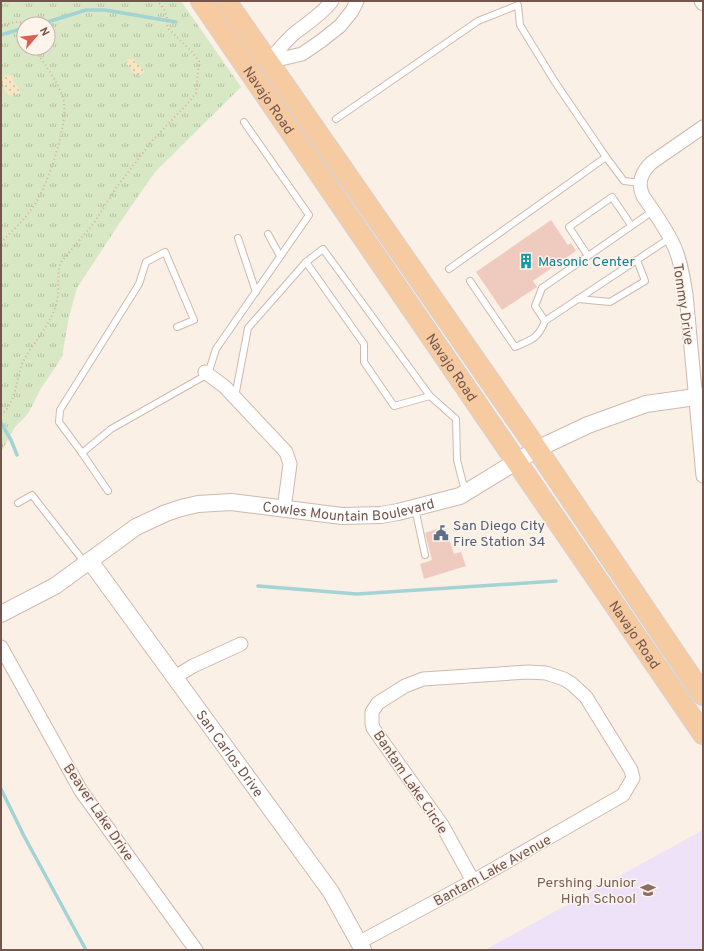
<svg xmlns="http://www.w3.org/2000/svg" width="704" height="951" viewBox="0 0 704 951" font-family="Overpass,sans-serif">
<defs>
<pattern id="grass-tufts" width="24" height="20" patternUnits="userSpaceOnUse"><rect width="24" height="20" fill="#d8e8c5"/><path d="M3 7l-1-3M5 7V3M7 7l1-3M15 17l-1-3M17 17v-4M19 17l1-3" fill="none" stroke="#b4bfa2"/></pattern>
<pattern id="sand-dots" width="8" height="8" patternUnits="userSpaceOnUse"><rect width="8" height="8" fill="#f8e5c2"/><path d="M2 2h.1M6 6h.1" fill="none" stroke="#cdbca0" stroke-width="1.8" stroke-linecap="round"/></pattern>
</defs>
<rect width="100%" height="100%" fill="#fbf0e6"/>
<!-- education -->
<path fill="#ede2f7" d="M703,830V950H485Z"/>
<!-- grass -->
<path fill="url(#grass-tufts)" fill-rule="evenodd" d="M1,1H181L241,87L155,172L119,224L77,288L69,317L62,357L40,390L28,414L15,427L1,452ZM24,24H48V48H24Z"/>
<!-- sand -->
<g fill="url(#sand-dots)">
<path d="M133,58L136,63L144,70V72L140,76L132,72L130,68L126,63L127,59Z"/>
<path d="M9,74L13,76V81L20,90L19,93L11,96L6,93L2,82L4,76Z"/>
</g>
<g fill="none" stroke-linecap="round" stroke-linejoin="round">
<!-- stream -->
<g stroke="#a2d3d5" stroke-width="3.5">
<path d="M41,24L86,10H105L176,22"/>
<path d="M1,35L24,28"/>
<path d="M1,423L11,440L17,455"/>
<path d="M258,586L357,594L556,581"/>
<path d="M1,789L24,836L86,950"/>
</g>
</g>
<!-- building -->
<g fill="#efcbbf">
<path d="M551,220L568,245L571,243L576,251L533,281L537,287L502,310L476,272Z"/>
<path d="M445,526L454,554L461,552L466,566L424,579L420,564L432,560L425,533Z"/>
</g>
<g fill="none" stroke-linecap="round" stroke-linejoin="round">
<!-- service casing -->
<g stroke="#ceb9af" stroke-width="8">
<g id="service">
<path d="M336,119L478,21L518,5L520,25L555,82L606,157L624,181L640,183"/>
<path d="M268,234L280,256"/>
<path d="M238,238L256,292"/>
<path d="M588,256L569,227L612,197L631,225"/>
<path d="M449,269L606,157"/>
<path d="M470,281L515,347C531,340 538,339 545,321L670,238"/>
<path d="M578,299L610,302L645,281L637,260"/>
<path d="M545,321L535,306L542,288L653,211"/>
<path d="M430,396L394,406L364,362V344L306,262L323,249L430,396L456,419L457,460L465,491"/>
<path d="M235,397L248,328L306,262"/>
<path d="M82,453L59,422L60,410L139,284L146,262L165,252L194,320L177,327"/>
<path d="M108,491L82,453L111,429L208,374L216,349L309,215L244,122"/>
<path d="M18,503L32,495L85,563"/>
<path d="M415,508L425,555"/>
</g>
</g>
<!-- minor casing -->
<g stroke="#ceb9af" stroke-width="15">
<g id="minor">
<path d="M701,1L703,4"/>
<path d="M268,62L302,54L321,41L340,26L352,11L357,1"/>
<path d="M268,62C277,52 286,40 296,32C309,22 322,14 332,1"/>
<path d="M703,127L651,163C641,173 637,183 643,196C654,212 666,228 674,246C681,261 683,277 686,294L703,476"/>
<path d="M205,372L225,387L286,452L290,464L284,509"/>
<path d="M1,647L81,791L196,950"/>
<path d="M175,677L193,666L241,644"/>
<path d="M360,942L473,881L623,795L633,778L631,770L586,697L572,684L564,679L546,673L528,672L423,679L405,686L378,703L372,712V723L373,728L442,825L473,881"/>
</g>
</g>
<!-- tertiary casing -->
<g stroke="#ceb9af" stroke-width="18">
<g id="tertiary">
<path id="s1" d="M90,561L331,892L363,950"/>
<path id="s2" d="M1,614L55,586L136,527L166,513L181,508L198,504L231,502L342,516L381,515L398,512L460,496L537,449L588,425L646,404L703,396"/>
</g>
</g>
<!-- primary casing -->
<g stroke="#d8cfcd" stroke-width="22">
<g id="primary">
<path id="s3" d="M201,1L703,734"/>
<path d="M226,1L537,449L703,695"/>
</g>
</g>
<!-- path -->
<g stroke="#d4afa2" stroke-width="2" stroke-dasharray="1 3" stroke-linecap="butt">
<path d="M1,27C8,23 18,20 25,24"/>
<path d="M1,243C11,231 24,221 33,207C47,188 70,121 63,98C57,80 44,64 34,48"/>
<path d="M1,415C17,402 15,380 23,362C33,342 52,324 57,301C60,289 56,272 61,262L94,223L116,188L152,141L189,102L196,93L199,61L192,52L169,29C166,24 168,20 166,15C165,9 161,5 157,1"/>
</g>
<!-- service -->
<use href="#service" stroke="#fff" stroke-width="6"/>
<!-- minor -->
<use href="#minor" stroke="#fff" stroke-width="13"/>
<!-- tertiary -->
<use href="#tertiary" stroke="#fff" stroke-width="16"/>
<!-- primary -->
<use href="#primary" stroke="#f6cba2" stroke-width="20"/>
</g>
<!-- icons -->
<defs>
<g id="building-bare" transform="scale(1.2)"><path d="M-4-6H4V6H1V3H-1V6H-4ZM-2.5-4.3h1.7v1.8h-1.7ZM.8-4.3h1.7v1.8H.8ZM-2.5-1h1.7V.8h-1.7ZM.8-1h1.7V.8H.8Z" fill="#0f9aa8" stroke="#fef4ec" stroke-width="2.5" paint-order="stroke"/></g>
<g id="civic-bare" transform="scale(1.2)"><path d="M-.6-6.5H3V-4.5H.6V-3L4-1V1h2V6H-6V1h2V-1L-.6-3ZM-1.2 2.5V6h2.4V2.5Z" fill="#5c6f8a" stroke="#fef4ec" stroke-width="2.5" paint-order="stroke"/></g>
<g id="school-bare" transform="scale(1.2)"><path d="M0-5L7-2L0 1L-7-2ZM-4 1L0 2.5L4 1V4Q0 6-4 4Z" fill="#8d6e63" stroke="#fef4ec" stroke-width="2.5" paint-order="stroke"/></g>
</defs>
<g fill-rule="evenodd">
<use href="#building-bare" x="526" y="261"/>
<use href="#civic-bare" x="441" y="533"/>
<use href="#school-bare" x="648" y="890"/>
</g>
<g text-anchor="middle" stroke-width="3" stroke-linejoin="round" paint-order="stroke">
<!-- street labels -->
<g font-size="14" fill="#73554c" stroke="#fef4ec">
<text dy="5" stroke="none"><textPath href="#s3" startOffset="120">Navajo Road</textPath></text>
<text transform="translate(684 304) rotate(82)" y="5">Tommy Drive</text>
<text dy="5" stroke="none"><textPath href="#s3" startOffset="444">Navajo Road</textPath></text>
<text dy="5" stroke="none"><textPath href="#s2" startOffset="379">Cowles Mountain Boulevard</textPath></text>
<text dy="5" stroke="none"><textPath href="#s3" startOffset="768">Navajo Road</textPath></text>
<text dy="5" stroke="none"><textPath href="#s1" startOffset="238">San Carlos Drive</textPath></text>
<text transform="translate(411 782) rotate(56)" y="5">Bantam Lake Circle</text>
<text transform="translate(99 812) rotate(56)" y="5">Beaver Lake Drive</text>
<text transform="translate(492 870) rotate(-29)" y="5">Bantam Lake Avenue</text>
</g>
<!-- culture labels -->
<g font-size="14" fill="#0d838f" stroke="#fef4ec" text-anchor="start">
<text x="538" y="266">Masonic Center</text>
</g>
<!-- service labels -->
<g font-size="14" fill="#4e5e75" stroke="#fef4ec" text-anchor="start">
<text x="453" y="530">San Diego City<tspan x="453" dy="16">Fire Station 34</tspan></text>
</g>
<!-- education labels -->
<g font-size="14" fill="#785e54" stroke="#fef4ec" text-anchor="end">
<text x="636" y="887">Pershing Junior<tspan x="636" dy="16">High School</tspan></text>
</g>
</g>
<!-- border -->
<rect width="704" height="951" fill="none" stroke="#73554c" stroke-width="4"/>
<!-- north arrow -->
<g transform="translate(36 36) rotate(62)"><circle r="19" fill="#fef4ec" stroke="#c6b4ac"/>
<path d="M0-3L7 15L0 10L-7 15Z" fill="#de5e52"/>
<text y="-6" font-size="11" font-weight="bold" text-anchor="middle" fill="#73554c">N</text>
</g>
</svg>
